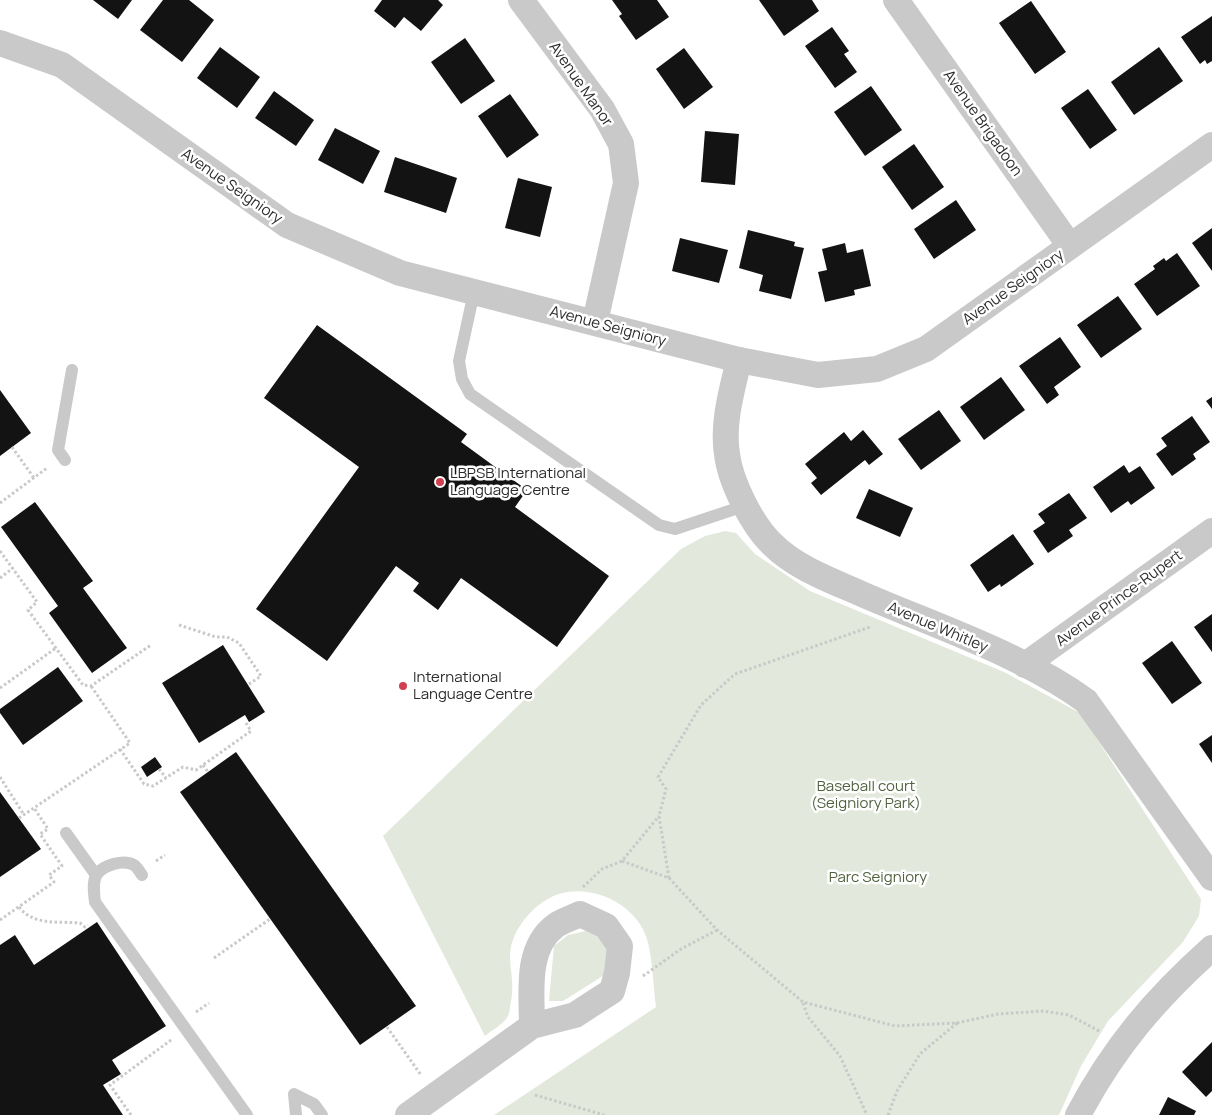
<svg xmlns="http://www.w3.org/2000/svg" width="1212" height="1115" viewBox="0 0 1212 1115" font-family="Manrope,sans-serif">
<rect width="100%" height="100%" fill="#fff"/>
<!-- green -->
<g fill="#e2e8db">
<path d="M725,531L736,533L755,554L810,591L1004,672L1080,713L1201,899L1199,916L1183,942L1108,1021L1081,1066L1059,1115H494L656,1007C653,985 653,960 647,939C635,900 581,878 546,900C527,912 509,935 510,959C511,974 514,986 511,1001C510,1005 510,1012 508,1016C505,1023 492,1030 485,1036L383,836L681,549L705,536Z"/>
<path d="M590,930L609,947L606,974L563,1001H549L554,946L568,935Z"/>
</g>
<!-- building -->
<g fill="#131313">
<path d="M93,0H132L118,19Z"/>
<path d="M163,0H189L214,20L182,62L140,30Z"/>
<path d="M382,0H438L443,5L421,31L404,17L395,28L374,11Z"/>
<path d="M612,0H657L669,17L636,40L619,16L622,14Z"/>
<path d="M759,0H812L819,11L784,36Z"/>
<path d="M1031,1L1066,52L1035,74L999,23Z"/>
<path d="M1212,16V61L1207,64L1205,60L1200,64L1181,37Z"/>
<path d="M832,27L849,51L844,54L857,72L835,88L805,46Z"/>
<path d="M465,38L495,81L461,104L431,62Z"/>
<path d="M220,47L260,77L237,108L197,78Z"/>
<path d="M1159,47L1183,81L1134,115L1111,82Z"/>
<path d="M684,48L713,87L684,109L656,69Z"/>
<path d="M871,86L902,130L865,156L834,112Z"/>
<path d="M1088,89L1117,130L1090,149L1061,108Z"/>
<path d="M274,91L314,120L296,146L255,118Z"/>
<path d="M510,94L539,135L507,158L478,116Z"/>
<path d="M335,128L380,151L363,184L318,160Z"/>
<path d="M705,131L739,134L735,185L701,182Z"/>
<path d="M914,144L944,187L912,210L882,167Z"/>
<path d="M395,157L457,178L446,213L384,192Z"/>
<path d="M518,178L552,187L540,237L505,228Z"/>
<path d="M956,200L976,230L934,259L914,229Z"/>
<path d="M1212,228V271L1192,243Z"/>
<path d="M748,230L795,242L794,246L804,248L791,299L759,291L763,275L739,268Z"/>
<path d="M680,238L728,250L719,283L672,271Z"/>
<path d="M845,243L847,253L863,249L871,286L854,290L855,295L825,302L818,272L827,270L822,249Z"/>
<path d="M1177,253L1200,286L1157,316L1134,284L1155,269L1153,266L1164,258L1166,261Z"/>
<path d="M1118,296L1142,329L1101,358L1077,325Z"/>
<path d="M317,325L467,434L461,442L527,490L515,507L609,576L557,647L461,578L438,610L413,591L419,583L396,566L327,661L256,609L359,467L264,398Z"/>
<path d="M1060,337L1081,367L1054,387L1059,395L1047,404L1019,366Z"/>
<path d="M1001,377L1025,410L984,440L960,407Z"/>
<path d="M0,390L31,433L0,456Z"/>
<path d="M1212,397V409L1206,401Z"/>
<path d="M939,410L961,441L921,470L898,439Z"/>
<path d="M1192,416L1210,442L1193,454L1196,459L1172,476L1156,454L1167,446L1161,438Z"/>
<path d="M863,430L883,454L869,465L865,460L821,495L811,483L817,478L805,464L844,432L851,441Z"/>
<path d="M1124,465L1129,473L1140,466L1155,488L1131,505L1128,501L1111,513L1093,487Z"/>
<path d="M869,489L913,508L900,537L856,518Z"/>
<path d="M1069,493L1087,518L1069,530L1073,536L1048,553L1033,531L1045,523L1038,514Z"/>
<path d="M35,502L93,581L83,588L127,648L92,673L49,613L58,606L1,527Z"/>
<path d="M1013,534L1034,564L1001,587L1000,584L988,592L970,565Z"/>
<path d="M1212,614V652L1194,627Z"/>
<path d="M1172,641L1202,683L1172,704L1142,663Z"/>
<path d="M223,645L265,712L249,722L245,715L199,743L162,683Z"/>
<path d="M58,667L83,701L23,745L0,713V709Z"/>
<path d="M1212,735V763L1199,744Z"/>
<path d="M236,752L416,1006L360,1045L180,792Z"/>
<path d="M155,757L162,767L147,777L141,767Z"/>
<path d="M0,792L41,849L0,877Z"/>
<path d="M97,922L166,1026L112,1060L121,1074L103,1085L123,1115H0V945L15,935L34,965Z"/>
<path d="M1212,1042V1091L1206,1097L1182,1072Z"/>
<path d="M1168,1097L1196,1111L1194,1115H1159Z"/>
</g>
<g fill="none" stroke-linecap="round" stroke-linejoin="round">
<!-- path -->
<g stroke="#c9c9c9" stroke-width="3" stroke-dasharray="2.5 2.5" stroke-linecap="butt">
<path d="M12,447L34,478"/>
<path d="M0,503L47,468"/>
<path d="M0,551L37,602L28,610L83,685L91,686L151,645"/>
<path d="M0,578L13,568"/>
<path d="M179,625L216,637H227L239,643L261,676L249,684"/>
<path d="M0,688L56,648"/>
<path d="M120,749L144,784L153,786L183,767L196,770L251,731L246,723"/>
<path d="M203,765L208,772"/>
<path d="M159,769L166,778"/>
<path d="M0,777L24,815"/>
<path d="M19,818L130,743L91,686"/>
<path d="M156,861L165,855"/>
<path d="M622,861L669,878L717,930L803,1002L895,1026L957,1023L998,1014L1043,1011L1069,1015L1101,1032"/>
<path d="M669,878L659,816L666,789L658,777L701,705L735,674L870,627"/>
<path d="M583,887L602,869L622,861L659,816"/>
<path d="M19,907C33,926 59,921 80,923L85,927L88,925"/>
<path d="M0,920L54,882L49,875L62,866L40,834L48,829L34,808"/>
<path d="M214,958L270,919"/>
<path d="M643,976L681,949L717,930"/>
<path d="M803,1003L808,1017L840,1056L867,1115"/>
<path d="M196,1012L209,1003"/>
<path d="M387,1027L421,1075"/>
<path d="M535,1095L604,1115"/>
<path d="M131,1115L110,1085L171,1040"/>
<path d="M888,1115L897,1091L920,1054L957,1023"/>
</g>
<!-- service -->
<g stroke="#c9c9c9" stroke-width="12">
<path d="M474,292L459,361L462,379L470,394L659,525L675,529L744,506"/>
<path d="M65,460L58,450L72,370"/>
<path d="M66,833L96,875"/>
<path d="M142,875C140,872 137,867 134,865C123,859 104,865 97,874C92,882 94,893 95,902L247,1115"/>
<path d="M296,1115L294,1094L314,1104L322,1115"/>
</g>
<!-- minor -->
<g stroke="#c9c9c9" stroke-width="26">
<path d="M521,0L602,109L621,144L626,183L595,322"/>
<path d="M896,0L1070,246"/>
<path d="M0,43L62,65L287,225L400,273L739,360L818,375L877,369L926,349L1212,145"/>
<path d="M739,360C732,390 722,423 727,454C730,481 752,525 772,544C797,569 833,581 864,595C938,627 1021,654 1086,701L1212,878"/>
<path d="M1025,665L1212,531"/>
<path d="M408,1115L532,1026L575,1015L612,991L617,973L620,946L606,926L580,914C572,918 562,921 555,926C525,949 532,993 532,1026"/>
<path d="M1078,1115C1114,1047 1155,999 1212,948"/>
</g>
</g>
<!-- markers -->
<g fill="#cf4151" stroke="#fff" stroke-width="2">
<circle cx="440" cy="482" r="5"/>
<circle cx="403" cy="686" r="5"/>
</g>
<g text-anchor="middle" stroke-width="5" stroke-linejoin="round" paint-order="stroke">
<!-- street labels -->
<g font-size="15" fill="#2c2c2c" stroke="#fff">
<text transform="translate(581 84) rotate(55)" y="5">Avenue Manor</text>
<text transform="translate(983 123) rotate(55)" y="5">Avenue Brigadoon</text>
<text transform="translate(232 186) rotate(35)" y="5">Avenue Seigniory</text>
<text transform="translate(1013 287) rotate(-35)" y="5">Avenue Seigniory</text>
<text transform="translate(608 326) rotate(15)" y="5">Avenue Seigniory</text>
<text transform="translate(1119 598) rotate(-36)" y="5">Avenue Prince-Rupert</text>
<text transform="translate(938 627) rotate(23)" y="5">Avenue Whitley</text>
</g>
<!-- poi labels -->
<g font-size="15" fill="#2c2c2c" stroke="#fff" text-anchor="start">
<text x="450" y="478">LBPSB International<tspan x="450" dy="17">Language Centre</tspan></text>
<text x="413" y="682">International<tspan x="413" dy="17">Language Centre</tspan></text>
</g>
<!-- park labels -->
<g font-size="15" fill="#51623f" stroke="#fff">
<text x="866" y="791">Baseball court<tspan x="866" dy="17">(Seigniory Park)</tspan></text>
<text x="878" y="882">Parc Seigniory</text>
</g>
</g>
</svg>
